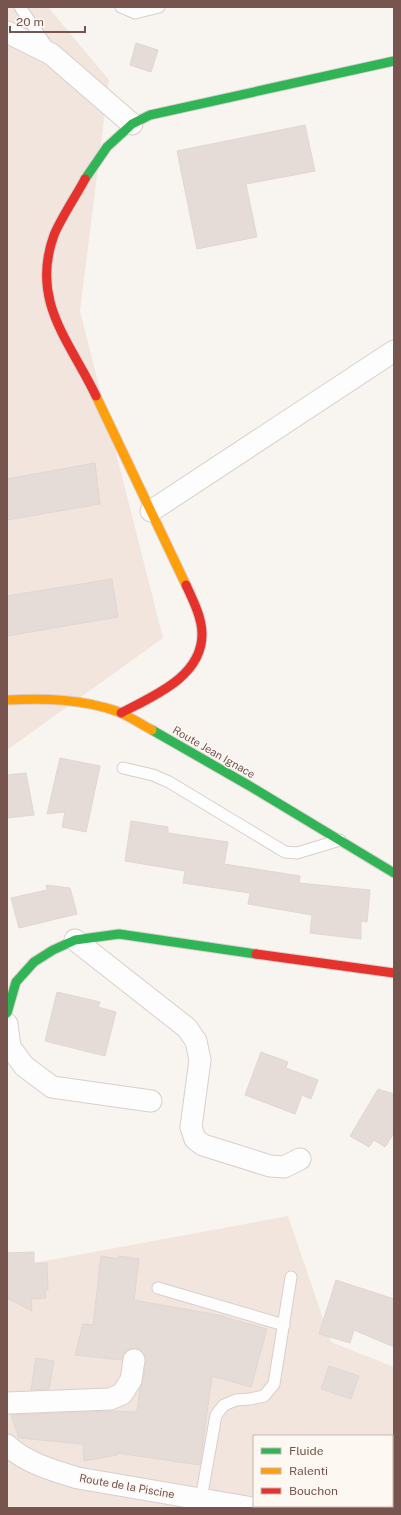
<svg xmlns="http://www.w3.org/2000/svg" width="401" height="1515" viewBox="0 0 401 1515" font-family="'Public Sans',sans-serif">
<rect width="100%" height="100%" fill="#f8f4f0"/>
<!-- residential -->
<g fill="#f1e5de" fill-rule="evenodd">
<path d="M7,7H48L109,80L80,311L163,638L7,750Z"/>
<path d="M288,1216L331,1342L394,1367V1508H7V1268ZM254,1436H392V1506H254Z"/>
</g>
<!-- building -->
<g fill="#e5dbd7" stroke="#e1d6d2">
<path d="M136,43L158,50L151,72L130,65Z"/>
<path d="M305,125L315,171L246,184L257,237L197,249L177,151Z"/>
<path d="M95,463L100,504L7,520V479Z"/>
<path d="M112,579L118,617L7,636V596Z"/>
<path d="M60,758L100,766L86,832L62,827L65,812L47,814Z"/>
<path d="M26,773L34,815L7,818V775Z"/>
<path d="M131,821L168,827V833L228,842L224,864L300,876L299,883L370,890L367,922L361,921V939L310,933L312,915L248,904L250,893L183,883L185,871L125,861Z"/>
<path d="M46,885L70,888L77,914L19,928L11,898L47,890Z"/>
<path d="M57,992L100,1002L98,1007L116,1012L105,1056L45,1041Z"/>
<path d="M261,1052L288,1062L286,1068L318,1080L311,1099L302,1095L295,1114L245,1095Z"/>
<path d="M378,1089L394,1094V1133L385,1147L374,1140L369,1147L350,1136Z"/>
<path d="M34,1252V1263H47L48,1290H45L46,1298L31,1299L32,1311L7,1298V1253Z"/>
<path d="M101,1256L119,1259V1256L139,1259L134,1300L224,1316V1317L267,1329L251,1387L212,1376L200,1465L117,1453V1455L84,1461L83,1444L19,1438L11,1415L109,1411L137,1412L140,1388L143,1382L146,1362L145,1356L142,1351L136,1348L129,1349L124,1353L122,1360L75,1355L83,1324L93,1325Z"/>
<path d="M336,1280L394,1299V1347L354,1330L350,1343L319,1334Z"/>
<path d="M36,1358L54,1361L49,1389L31,1390Z"/>
<path d="M329,1366L359,1376L351,1399L321,1389Z"/>
</g>
<g fill="none" stroke-linecap="round" stroke-linejoin="round">
<!-- lane casing -->
<g stroke="#d8cfcc" stroke-width="13">
<g id="lane">
<path d="M20,7L48,48"/>
<path d="M121,7L135,13L159,7"/>
<path d="M123,768L153,775L169,782L285,852L297,853L340,840"/>
<path d="M158,1288L284,1325"/>
<path d="M201,1499L216,1415L224,1405L236,1400L250,1399L264,1396L274,1384L291,1277"/>
</g>
</g>
<!-- street casing -->
<g stroke="#d8cfcc" stroke-width="23">
<g id="street">
<path d="M7,32L51,54L132,124"/>
<path d="M151,511L394,351"/>
<path d="M75,940L187,1028L196,1041L200,1060L191,1127L195,1139L203,1145L270,1166L284,1167L300,1159"/>
<path d="M7,1024L10,1047L24,1066L52,1087L151,1101"/>
<path d="M7,1403L110,1399L122,1394L131,1380L134,1360"/>
<path d="M7,1445C26,1463 54,1471 78,1478L253,1508"/>
</g>
</g>
<!-- fast casing -->
<g stroke="#d9d0ce" stroke-width="11">
<g id="fast">
<path d="M85,179L107,147L132,124L150,115L394,61"/>
<path d="M152,730L248,785L394,873"/>
<path d="M7,1013L16,982L34,962L53,950L75,940L119,934L256,954"/>
</g>
</g>
<!-- slow casing -->
<g stroke="#d9d0ce" stroke-width="11">
<g id="slow">
<path d="M96,396L186,585"/>
<path d="M7,700C45,698 83,699 119,712C130,717 141,724 152,730"/>
</g>
</g>
<!-- jam casing -->
<g stroke="#d9d0ce" stroke-width="11">
<g id="jam">
<path d="M85,179C76,196 61,218 54,235C30,301 69,340 96,396"/>
<path d="M121,713C153,696 202,677 202,634C202,618 193,600 186,585"/>
<path d="M256,954L394,973"/>
</g>
</g>
<!-- lane -->
<use href="#lane" stroke="#fefdfd" stroke-width="11"/>
<!-- street -->
<use href="#street" stroke="#fefdfd" stroke-width="21"/>
<!-- fast -->
<use href="#fast" stroke="#30b455" stroke-width="9"/>
<!-- slow -->
<use href="#slow" stroke="#ff9f0a" stroke-width="9"/>
<!-- jam -->
<use href="#jam" stroke="#e5322d" stroke-width="9"/>
</g>
<g text-anchor="middle" stroke-width="3" stroke-linejoin="round" paint-order="stroke">
<!-- street labels -->
<g font-size="11" fill="#78544f" stroke="#fef8f3">
<text transform="translate(214 752) rotate(30)" y="4">Route Jean Ignace</text>
<text transform="translate(127 1486) rotate(10)" y="4">Route de la Piscine</text>
</g>
</g>
<!-- border -->
<rect width="401" height="1515" fill="none" stroke="#78544f" stroke-width="16"/>
<!-- legend -->
<rect x="253" y="1435" width="140" height="72" fill="#fef8f3" stroke="#c8b6b1"/>
<rect x="261" y="1448" width="20" height="6" fill="#30b455" stroke="#c8b6b1"/>
<text x="289" y="1455" font-size="12" fill="#78544f">Fluide</text>
<rect x="261" y="1468" width="20" height="6" fill="#ff9f0a" stroke="#c8b6b1"/>
<text x="289" y="1475" font-size="12" fill="#78544f">Ralenti</text>
<rect x="261" y="1488" width="20" height="6" fill="#e5322d" stroke="#c8b6b1"/>
<text x="289" y="1495" font-size="12" fill="#78544f">Bouchon</text>
<!-- scale -->
<path d="M10 26v6h75v-6" fill="none" stroke="#78544f" stroke-width="2"/>
<text x="16" y="26" font-size="12" fill="#78544f" stroke="#fef8f3" stroke-width="3" paint-order="stroke">20 m</text>
</svg>
